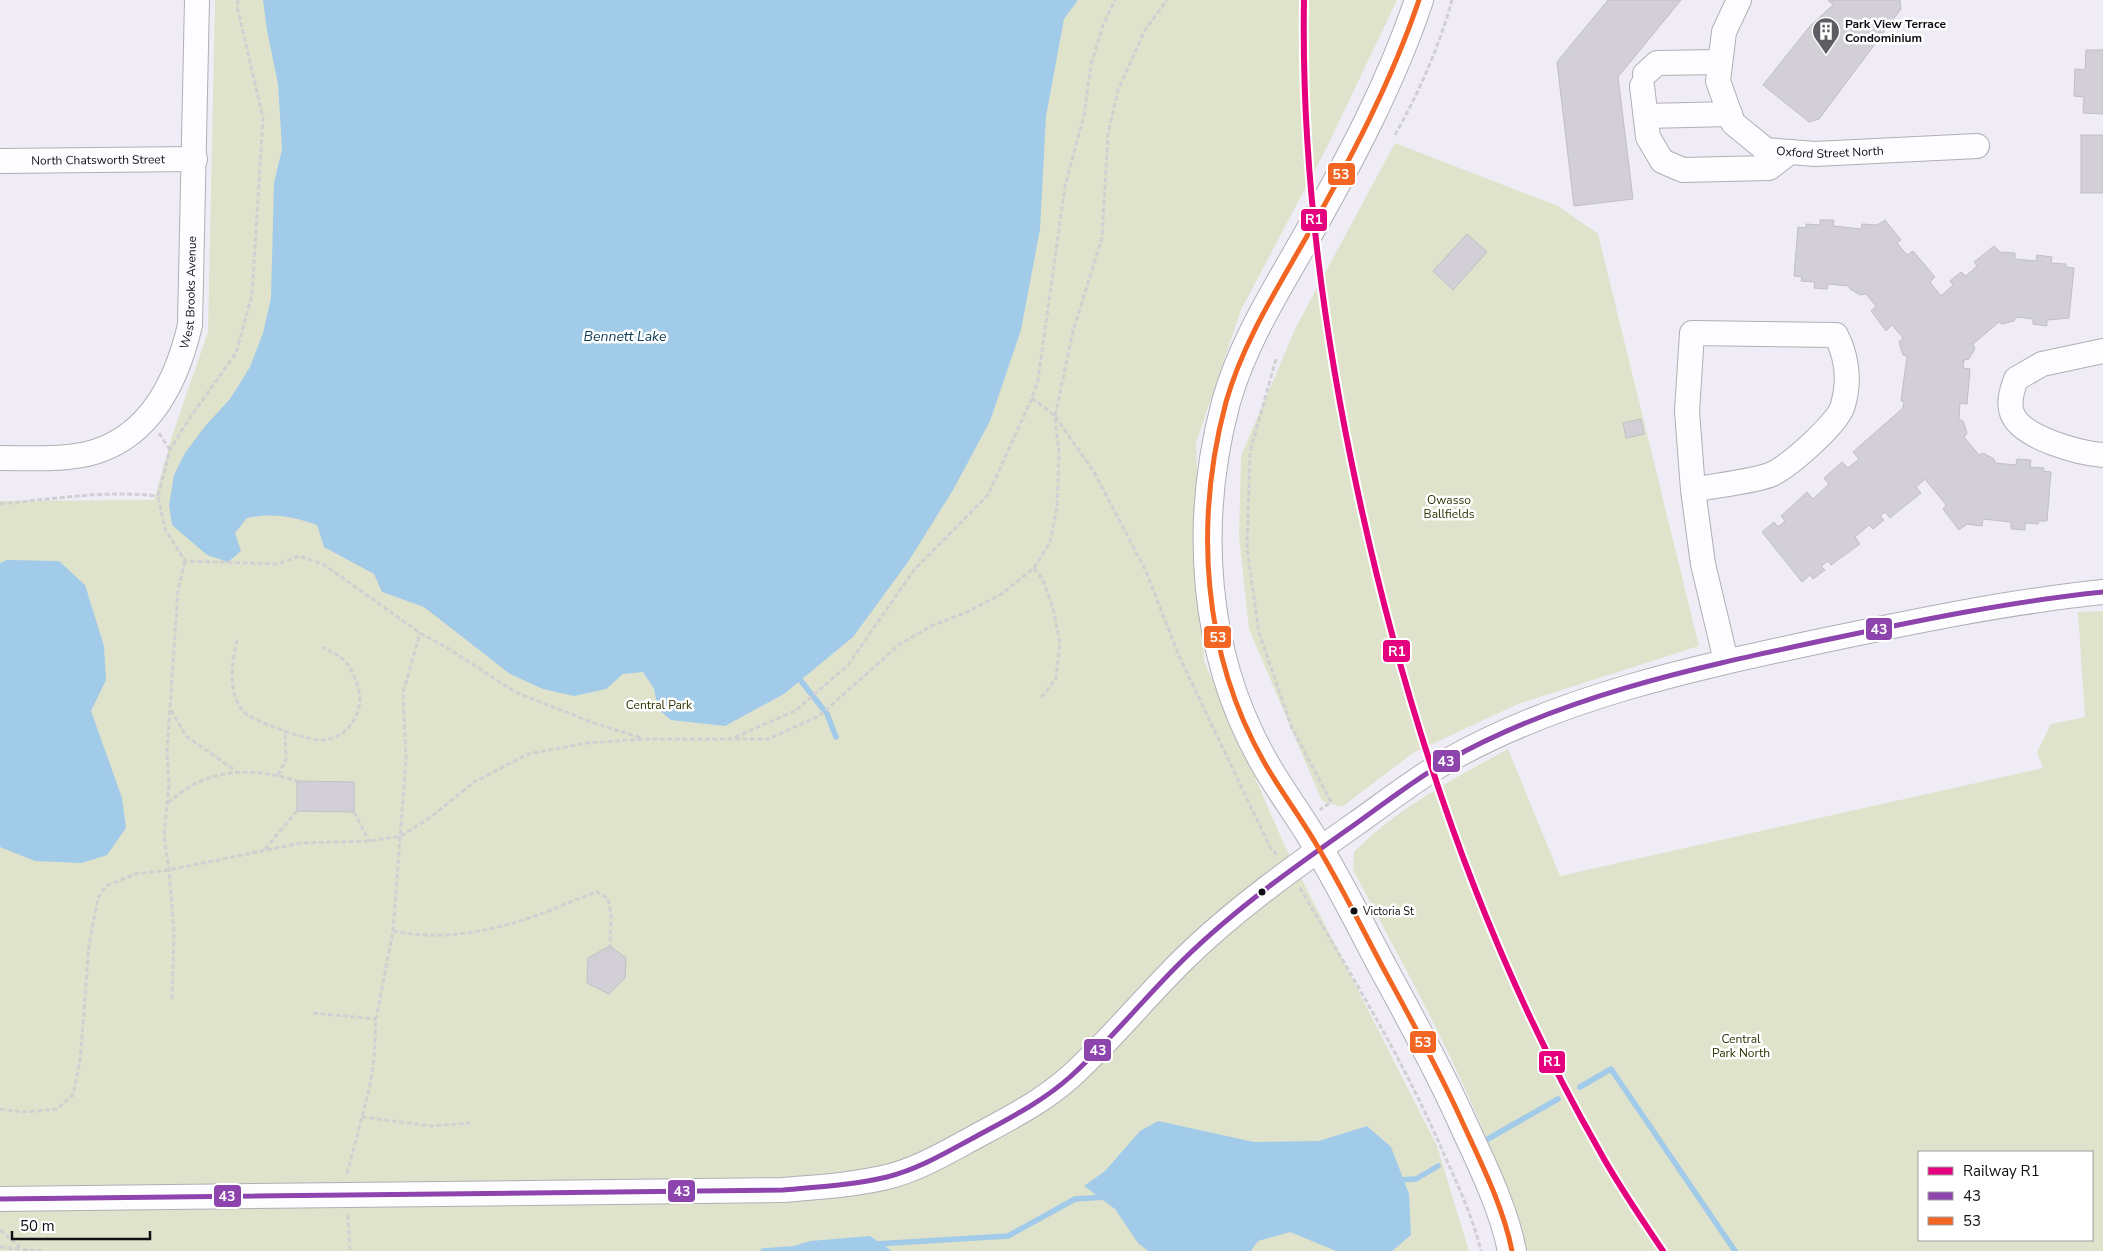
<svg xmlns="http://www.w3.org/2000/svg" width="2103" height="1251" viewBox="0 0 2103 1251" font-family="'Nunito Sans',sans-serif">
<rect width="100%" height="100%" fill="#f0ecf6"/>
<!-- green -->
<g fill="#e0e3cb" fill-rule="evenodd">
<path d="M215,0H1397L1326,149L1241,310L1196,443L1204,661L1284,844L1437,1146L1469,1251H0V501L154,500L172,436L208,332Z"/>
<path d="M1395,143L1558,206L1598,234L1699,646L1518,704L1413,753L1342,807L1322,801L1249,629L1239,536L1241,456L1296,327Z"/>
<path d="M2103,611V1251H1524C1489,1116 1418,993 1353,870L1354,852C1397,808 1455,778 1508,749L1560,876L2043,768L2037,752L2051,724L2085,717L2078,612ZM1919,1152H2092V1240H1919Z"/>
</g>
<!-- water -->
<g fill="#a2cae9">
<path d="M263,0H1078L1064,19L1046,116L1040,229L1021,330L990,421L953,490L908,562L853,637L784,694L725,726L671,720L658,709L654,689L643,672L623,674L606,689L574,696L543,689L510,674L424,607L382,592L374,574L324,547L317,525C290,516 275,513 247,518L235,533L241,551L228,562L207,555L172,525L169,505L174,475L185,453L206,425L230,399L250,367L263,333L271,298L274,183L282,149L278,84L267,30Z"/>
<path d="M7,560L59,561L85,585L104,646L106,680L91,711L122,798L126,828L107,855L82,863L35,861L0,847V563Z"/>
<path d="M1158,1121L1254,1142L1319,1141L1367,1126L1391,1147L1409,1194L1411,1235L1392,1251H1336L1290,1232L1258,1241L1251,1251H1148L1138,1243L1115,1209L1084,1186L1105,1171L1140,1131Z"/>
<path d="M870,1236L892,1251H778L810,1241Z"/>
</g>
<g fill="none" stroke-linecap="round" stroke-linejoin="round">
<!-- stream -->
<g stroke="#a2cae9" stroke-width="5.5">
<path d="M801,681L827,714L836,737"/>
<path d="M1580,1087L1611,1069L1735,1251"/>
<path d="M1488,1139L1558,1099"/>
<path d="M1397,1180L1416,1179L1438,1166"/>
<path d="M875,1244L1008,1236L1075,1199L1106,1197"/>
<path d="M763,1251L791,1249"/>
</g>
</g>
<!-- building -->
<g fill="#d2cfd7" stroke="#c1bec6">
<path d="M1608,0H1681L1618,77L1633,199L1574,206L1557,62Z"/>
<path d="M1828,0H1900L1901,9L1819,119L1809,122L1763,85L1810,26L1833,5Z"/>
<path d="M2086,50H2103V114L2083,113L2084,97L2074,96L2075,69L2085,70Z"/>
<rect x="2081" y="135" width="22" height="58"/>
<path d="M1820,220H1834L1833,226L1861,229L1862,224L1877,225L1885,220L1901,240L1897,243L1907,255L1913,251L1935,277L1930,282L1941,296L1953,285L1950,281L1961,272L1966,276L1977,266L1974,262L1994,246L2000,252L2015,253V259L2036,261L2037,255L2052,257L2051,263L2066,264V267L2074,268L2069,318L2047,320V326L2033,324V319L2017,317L2014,321L2002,324L1999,322L1973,344L1975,349L1969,359L1964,360L1963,368L1970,369L1967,404L1960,403L1959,419L1963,421L1967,433L1964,437L1979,455L1983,453L1994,459L1995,463L2016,465L2017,459L2031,460L2030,467L2044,468L2043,471L2051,472L2047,521H2039L2038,524L2025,523V530L2011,529V522L1983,519L1982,526L1967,524L1959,530L1943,509L1946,505L1925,479L1916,487L1921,493L1890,518L1885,512L1880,516L1884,520L1873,529L1869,525L1855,537L1860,544L1831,565L1828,561L1821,566L1825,570L1813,579L1810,575L1802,582L1762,532L1774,522L1778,527L1785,521L1781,516L1807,492L1813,499L1829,484L1824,478L1842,462L1848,468L1859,459L1853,452L1903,408L1904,401H1901L1907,356L1903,355L1899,342L1903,338L1892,325L1886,331L1871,311L1876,306L1866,294L1860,295L1850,289L1849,286L1828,284L1827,289L1814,288L1815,282L1801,281L1802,277L1794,276L1798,227L1806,228V224L1820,225Z"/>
<path d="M1467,234L1487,252L1453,290L1433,271Z"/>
<path d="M1641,419L1644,434L1626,438L1623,423Z"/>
<path d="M297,781L354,782V812L297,811Z"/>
<path d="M610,946L626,958L625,978L609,994L587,983L588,958Z"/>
</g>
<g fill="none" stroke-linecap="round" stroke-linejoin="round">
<!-- minor casing -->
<g stroke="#b1aeb5" stroke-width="26">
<g id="minor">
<path id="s1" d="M1739,0L1724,32L1718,81L1733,123L1766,150L1815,154L1977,146"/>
<path d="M1645,74L1657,63L1720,62"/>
<path d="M1642,86L1648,137L1662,161L1683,170L1769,168L1790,152"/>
<path d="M1646,116L1730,114"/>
<path id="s2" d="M0,161L195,159"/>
<path d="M2103,351L2042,364L2016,379C2012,390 2008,402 2012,413C2021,438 2079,453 2103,455"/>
<path id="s3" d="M0,458C29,458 59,460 87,454C150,439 177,381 190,325L197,0"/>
<path d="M1693,490C1711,486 1758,481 1772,474C1789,466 1839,423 1843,405C1850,381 1847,357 1836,335L1692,333L1687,411L1693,490L1703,564L1726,661"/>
<path d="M0,1199L783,1190C818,1187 853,1185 887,1177C919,1169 947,1152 975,1137C1008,1119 1042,1102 1070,1077C1111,1040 1145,997 1184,959C1237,907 1300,863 1361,820C1389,800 1417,778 1447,761C1560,697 1690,669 1816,642C1911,622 2006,602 2103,592"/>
</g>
</g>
<!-- major casing -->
<g stroke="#b1aeb5" stroke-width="30">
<path id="major" d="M1419,0C1391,83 1350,160 1307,236C1277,289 1243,342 1226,402C1194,522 1202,653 1264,762C1281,792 1302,819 1319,849C1341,886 1361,926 1381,964C1408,1014 1436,1064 1460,1117C1479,1159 1503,1205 1512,1251"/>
</g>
<!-- path -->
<g stroke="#d1cfd2" stroke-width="3" stroke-dasharray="5 2.5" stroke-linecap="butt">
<path d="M238,0L237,6L263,118L252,295L236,353L187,422L170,450L158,496L165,529L185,561L278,564L299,556L323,564L420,633L446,647L515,692L591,722L642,738"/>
<path d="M1395,135C1419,92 1439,47 1452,0"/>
<path d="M1276,359L1250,452L1247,548L1259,633L1292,728L1331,802L1320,810"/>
<path d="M1032,398L1055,416L1094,472L1146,571L1179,656L1270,847L1278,856"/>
<path d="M159,433L170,450"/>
<path d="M0,504C52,499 106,490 158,496"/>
<path d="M1034,568L1043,580L1053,608L1060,643L1056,678L1041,698"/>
<path d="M237,640C232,662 227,692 243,711C251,721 305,739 318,740C348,741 367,711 357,684C349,662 344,657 322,647"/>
<path d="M171,710L186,736L236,771"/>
<path d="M735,737L795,711L848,665L914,570L988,495L1032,398L1038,380L1065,186L1084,115L1091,65L1103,25L1115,0"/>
<path d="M278,775L286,760L285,730"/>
<path d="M168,803C206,768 250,766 297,781"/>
<path d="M354,812L369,841"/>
<path d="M265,849L297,811"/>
<path d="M1300,888C1352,976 1406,1064 1446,1159C1460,1189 1473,1219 1481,1251"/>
<path d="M393,931C447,942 500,930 551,910C566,904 581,897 597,892L608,898L611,916L610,946"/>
<path d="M172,999L174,933L169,870L164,836L169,784L167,752L178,590L185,561"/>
<path d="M313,1013L376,1019"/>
<path d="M0,1109L23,1112L57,1109L73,1095L80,1061L89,945L98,898L106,886L135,874L169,870L301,843L369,841L401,836L431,817L474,782L528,754L587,743L645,739H768L819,716L899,645L931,626L967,612L1000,595L1034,568L1050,542L1057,507L1059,454L1055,416L1073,331L1102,238L1108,134L1118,90L1145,30L1167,0"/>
<path d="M362,1117L432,1126L470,1123"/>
<path d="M347,1174L369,1090L374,1059L376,1019L393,931L406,759L403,693L420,633"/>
<path d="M348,1215L350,1251"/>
<path d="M0,1230L20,1247"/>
<path d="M0,1247L42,1251"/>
</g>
<!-- minor -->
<use href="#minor" stroke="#fdfcfe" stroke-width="24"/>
<!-- major -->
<use href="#major" stroke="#fdfcfe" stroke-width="28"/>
<!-- bus-1 casing -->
<g stroke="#fff" stroke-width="9">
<path id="bus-1" d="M0,1199L783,1190C818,1187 853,1185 887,1177C919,1169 947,1152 975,1137C1008,1119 1042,1102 1070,1077C1111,1040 1145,997 1184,959C1237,907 1300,863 1361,820C1389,800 1417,778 1447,761C1560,697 1690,669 1816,642C1911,622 2006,602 2103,592"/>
</g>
<!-- bus-2 casing -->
<g stroke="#fff" stroke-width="9">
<path id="bus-2" d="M1419,0C1391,83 1350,160 1307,236C1277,289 1243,342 1226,402C1194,522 1202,653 1264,762C1281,792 1302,819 1319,849C1341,886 1361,926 1381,964C1408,1014 1436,1064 1460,1117C1479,1159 1503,1205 1512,1251"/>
</g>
<!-- bus-1 -->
<use href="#bus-1" stroke="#8e44ad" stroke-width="5"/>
<!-- bus-2 -->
<use href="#bus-2" stroke="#f26522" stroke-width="5"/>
<!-- rail-1 casing -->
<g stroke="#fff" stroke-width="10">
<path id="rail-1" d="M1304,0C1301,166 1323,331 1358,493C1407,721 1483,947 1599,1150C1618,1185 1641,1218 1663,1251"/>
</g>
<!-- rail-1 -->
<use href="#rail-1" stroke="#e5007d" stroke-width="6"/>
</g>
<!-- icons -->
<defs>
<g id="building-pin" transform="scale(1.4375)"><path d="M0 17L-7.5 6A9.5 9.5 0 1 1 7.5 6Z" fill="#5f5c63" stroke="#fff"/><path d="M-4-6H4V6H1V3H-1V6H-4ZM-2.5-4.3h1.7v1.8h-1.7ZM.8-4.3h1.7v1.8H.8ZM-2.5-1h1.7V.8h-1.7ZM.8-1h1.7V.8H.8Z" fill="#fff"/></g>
</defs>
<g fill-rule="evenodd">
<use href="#building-pin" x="1826" y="31"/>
</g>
<!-- markers -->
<g fill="#110e14" stroke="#fff" stroke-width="2">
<circle cx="1262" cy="892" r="4.5"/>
<circle cx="1354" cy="911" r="4.5"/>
</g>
<g text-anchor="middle" stroke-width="5" stroke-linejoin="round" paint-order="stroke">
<!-- bus labels -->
<g font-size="11" fill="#110e14" stroke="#fff" text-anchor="start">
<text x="1363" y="915">Victoria St</text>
</g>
<!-- poi labels -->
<g font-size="12" font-weight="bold" fill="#110e14" stroke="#fff" text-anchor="start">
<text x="1845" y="28">Park View Terrace<tspan x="1845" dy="14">Condominium</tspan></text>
</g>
<!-- street labels -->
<g font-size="12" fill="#110e14" stroke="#fff">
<text dy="4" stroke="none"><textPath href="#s1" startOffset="236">Oxford Street North</textPath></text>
<text dy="4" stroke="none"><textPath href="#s2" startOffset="98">North Chatsworth Street</textPath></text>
<text dy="4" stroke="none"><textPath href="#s3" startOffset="294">West Brooks Avenue</textPath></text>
</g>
<!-- park labels -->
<g font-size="12" fill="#2e3301" stroke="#fff">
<text x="1449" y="504">Owasso<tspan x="1449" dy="14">Ballfields</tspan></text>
<text x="659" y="709">Central Park</text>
<text x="1741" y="1043">Central<tspan x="1741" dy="14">Park North</tspan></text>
</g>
<!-- water labels -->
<g font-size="14" font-style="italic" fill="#0a3b56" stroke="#fff">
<text x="625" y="341">Bennett Lake</text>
</g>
</g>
<g stroke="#fff" stroke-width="2">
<rect x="1327" y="162" width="29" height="24" rx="5" fill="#f26522"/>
<rect x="1300" y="208" width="28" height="24" rx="5" fill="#e5007d"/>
<rect x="1865" y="617" width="28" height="24" rx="5" fill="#8e44ad"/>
<rect x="1203" y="625" width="29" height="24" rx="5" fill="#f26522"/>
<rect x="1382" y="639" width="29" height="24" rx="5" fill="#e5007d"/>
<rect x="1432" y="749" width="29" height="24" rx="5" fill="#8e44ad"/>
<rect x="1409" y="1030" width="28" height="24" rx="5" fill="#f26522"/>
<rect x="1083" y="1038" width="29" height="24" rx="5" fill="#8e44ad"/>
<rect x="1538" y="1050" width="28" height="24" rx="5" fill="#e5007d"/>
<rect x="667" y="1179" width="29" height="24" rx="5" fill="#8e44ad"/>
<rect x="213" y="1184" width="29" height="24" rx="5" fill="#8e44ad"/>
</g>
<g font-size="14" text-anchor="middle" font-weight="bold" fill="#fff">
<text x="1341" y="179">53</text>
<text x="1314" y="224">R1</text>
<text x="1879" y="634">43</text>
<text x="1218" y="642">53</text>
<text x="1397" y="656">R1</text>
<text x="1446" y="766">43</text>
<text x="1423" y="1047">53</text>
<text x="1098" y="1055">43</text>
<text x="1552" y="1066">R1</text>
<text x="682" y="1196">43</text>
<text x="227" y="1201">43</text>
</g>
<!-- legend -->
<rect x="1918" y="1151" width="175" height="90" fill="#ffffff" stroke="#a09fa1"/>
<rect x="1928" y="1167" width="25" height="8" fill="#e5007d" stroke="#a09fa1"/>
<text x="1963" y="1176" font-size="15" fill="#110e14">Railway R1</text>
<rect x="1928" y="1192" width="25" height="8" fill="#8e44ad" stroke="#a09fa1"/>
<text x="1963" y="1201" font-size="15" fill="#110e14">43</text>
<rect x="1928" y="1217" width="25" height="8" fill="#f26522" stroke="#a09fa1"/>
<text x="1963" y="1226" font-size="15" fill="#110e14">53</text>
<!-- scale -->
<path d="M12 1231v8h138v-8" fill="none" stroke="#110e14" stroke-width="2.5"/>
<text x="20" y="1231" font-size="15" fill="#110e14" stroke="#ffffff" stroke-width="4" paint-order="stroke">50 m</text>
</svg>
